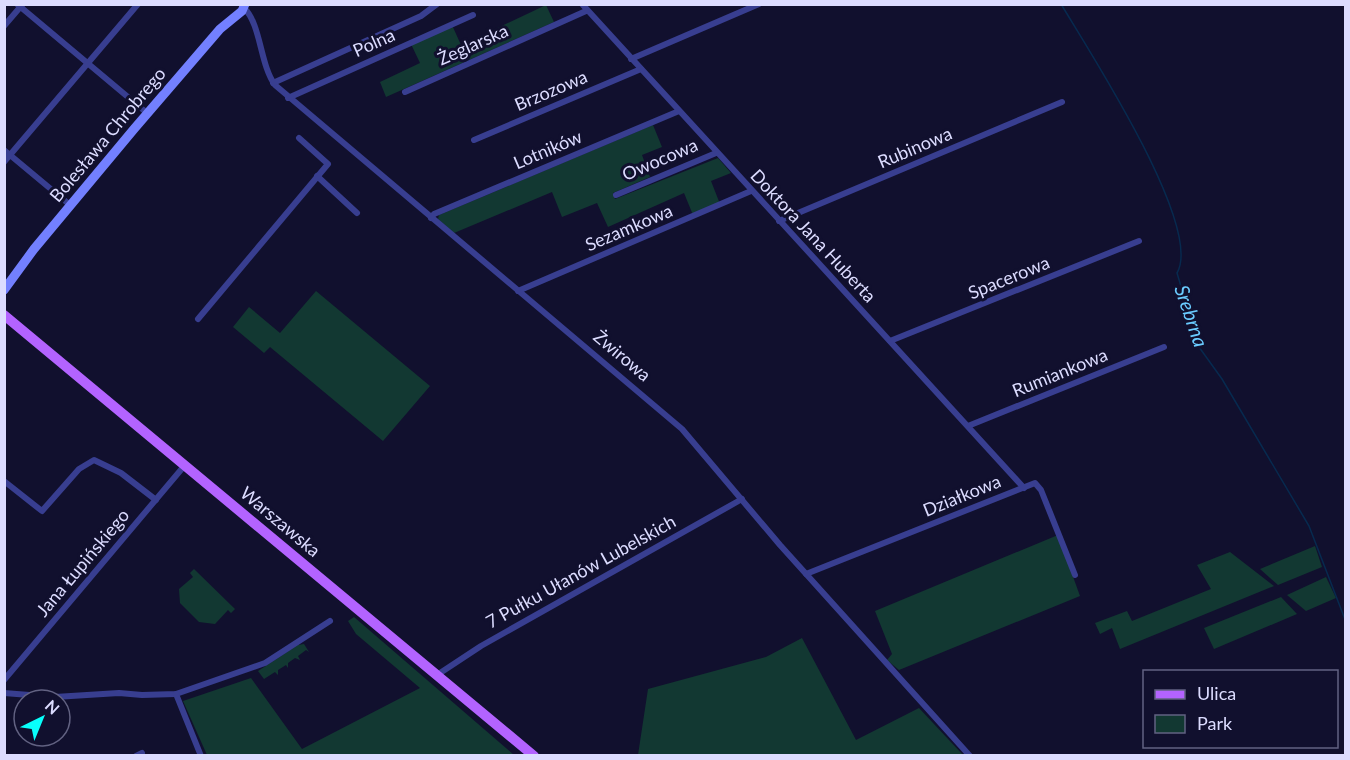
<svg xmlns="http://www.w3.org/2000/svg" width="1350" height="760" viewBox="0 0 1350 760" font-family="Lato,sans-serif">
<rect width="100%" height="100%" fill="#11102e"/>
<!-- green -->
<g fill="#123832">
<path d="M546,5L554,22L386,97L380,82L420,63L411,44L452,25L461,45Z"/>
<path d="M653,125L662,147L642,155L650,177L613,193L615,199L718,158L731,173L711,181L720,204L693,215L684,193L608,227L597,203L562,217L552,192L454,233L438,219L439,215Z"/>
<path d="M316,291L430,386L383,441L270,347L264,353L233,327L249,307L280,333Z"/>
<path d="M1058,535L1080,596L899,670L887,660L892,654L875,611Z"/>
<path d="M1315,546L1322,567L1278,585L1260,569Z"/>
<path d="M1230,552L1274,586L1120,649L1112,628L1100,634L1095,623L1127,611L1132,621L1211,589L1197,565Z"/>
<path d="M194,569L235,609L231,613L228,610L215,624L199,622L180,603L179,589L193,577L190,573Z"/>
<path d="M1326,577L1336,598L1306,611L1287,595Z"/>
<path d="M1281,597L1297,614L1214,649L1204,628Z"/>
<path d="M354,617L514,755H207L183,701L251,678L302,749L420,688L356,634L348,621Z"/>
<path d="M802,638L856,740L919,708L963,755H638L648,689L766,657Z"/>
<path d="M304,644L309,652L306,650L298,656L300,660L295,658L288,663V668L286,665L278,670V675L275,672L264,679L258,671L298,645Z"/>
</g>
<g fill="none" stroke-linecap="round" stroke-linejoin="round">
<!-- stream -->
<path stroke="#072a4f" stroke-width="1.5" d="M1061,4C1089,51 1204,227 1177,273L1199,347L1222,379L1309,526L1346,622"/>
<!-- street -->
<g stroke="#383e90" stroke-width="6">
<path d="M17,4L147,113"/>
<path d="M582,4L1024,488"/>
<path d="M244,8C261,24 260,65 275,85L682,429L780,545L970,756"/>
<path d="M4,26L22,5"/>
<path d="M631,59L759,4"/>
<path d="M273,83L421,16L437,4"/>
<path d="M405,92L586,11"/>
<path d="M288,98L473,15"/>
<path d="M474,140L641,69"/>
<path d="M4,150L70,205"/>
<path d="M4,162L138,4"/>
<path d="M317,176L357,213"/>
<path d="M616,195L716,153"/>
<path d="M431,218L434,214L679,111"/>
<path d="M779,221L1062,102"/>
<path d="M518,291L751,191"/>
<path d="M198,319L328,164L299,138"/>
<path d="M890,341L1139,241"/>
<path d="M968,426L1164,347"/>
<path d="M4,481L42,511L79,469L94,460L121,473L156,500"/>
<path d="M806,574L1035,483L1041,490L1075,575"/>
<path d="M437,675L481,646L742,499"/>
<path d="M4,680L185,465"/>
<path d="M4,693L55,697L119,693L142,695L176,694L265,663L330,621"/>
<path d="M176,694L201,756"/>
<path d="M136,756L142,753"/>
</g>
<!-- secondary -->
<path stroke="#7380ff" stroke-width="9" d="M4,290L34,249L134,129L220,29L242,11L245,4"/>
<!-- primary -->
<path stroke="#b363ff" stroke-width="10" d="M4,315L534,756"/>
</g>
<g text-anchor="middle" stroke-width="6" stroke-linejoin="round" paint-order="stroke">
<!-- street labels -->
<g font-size="18" fill="#dcdcff" stroke="#11102e">
<text transform="translate(374 43) rotate(-24)" y="6">Polna</text>
<text transform="translate(473 45) rotate(-24)" y="6">Żeglarska</text>
<text transform="translate(551 91) rotate(-23)" y="6">Brzozowa</text>
<text transform="translate(108 135) rotate(-50)" y="6">Bolesława Chrobrego</text>
<text transform="translate(915 148) rotate(-23)" y="6">Rubinowa</text>
<text transform="translate(548 150) rotate(-23)" y="6">Lotników</text>
<text transform="translate(660 160) rotate(-23)" y="6">Owocowa</text>
<text transform="translate(629 228) rotate(-23)" y="6">Sezamkowa</text>
<text transform="translate(813 236) rotate(47)" y="6">Doktora Jana Huberta</text>
<text transform="translate(1009 278) rotate(-22)" y="6">Spacerowa</text>
<text transform="translate(622 356) rotate(40)" y="6">Żwirowa</text>
<text transform="translate(1060 373) rotate(-22)" y="6">Rumiankowa</text>
<text transform="translate(962 496) rotate(-22)" y="6">Działkowa</text>
<text transform="translate(280 522) rotate(40)" y="6">Warszawska</text>
<text transform="translate(83 563) rotate(-50)" y="6">Jana Łupińskiego</text>
<text transform="translate(581 572) rotate(-29)" y="6">7 Pułku Ułanów Lubelskich</text>
</g>
<!-- water labels -->
<g font-size="20" font-style="italic" fill="#6acbff" stroke="#11102e">
<text transform="translate(1191 316) rotate(71)" y="7">Srebrna</text>
</g>
</g>
<!-- border -->
<rect width="1350" height="760" fill="none" stroke="#dcdcff" stroke-width="12"/>
<!-- legend -->
<rect x="1143" y="670" width="195" height="78" fill="#11102e" stroke="#626282" stroke-width="1.5"/>
<rect x="1155" y="690" width="30" height="9" fill="#b363ff" stroke="#626282" stroke-width="1.5"/>
<text x="1197" y="700" font-size="18" fill="#dcdcff">Ulica</text>
<rect x="1155" y="715" width="30" height="18" fill="#123832" stroke="#626282" stroke-width="1.5"/>
<text x="1197" y="730" font-size="18" fill="#dcdcff">Park</text>
<!-- north arrow -->
<g transform="translate(42 718) rotate(43)"><circle r="28" fill="#11102e" stroke="#626282" stroke-width="1.5"/>
<path d="M0-4.5L10 22L0 15L-10 22Z" fill="#08fffb"/>
<text y="-9" font-size="16" font-weight="bold" text-anchor="middle" fill="#dcdcff">N</text>
</g>
</svg>
